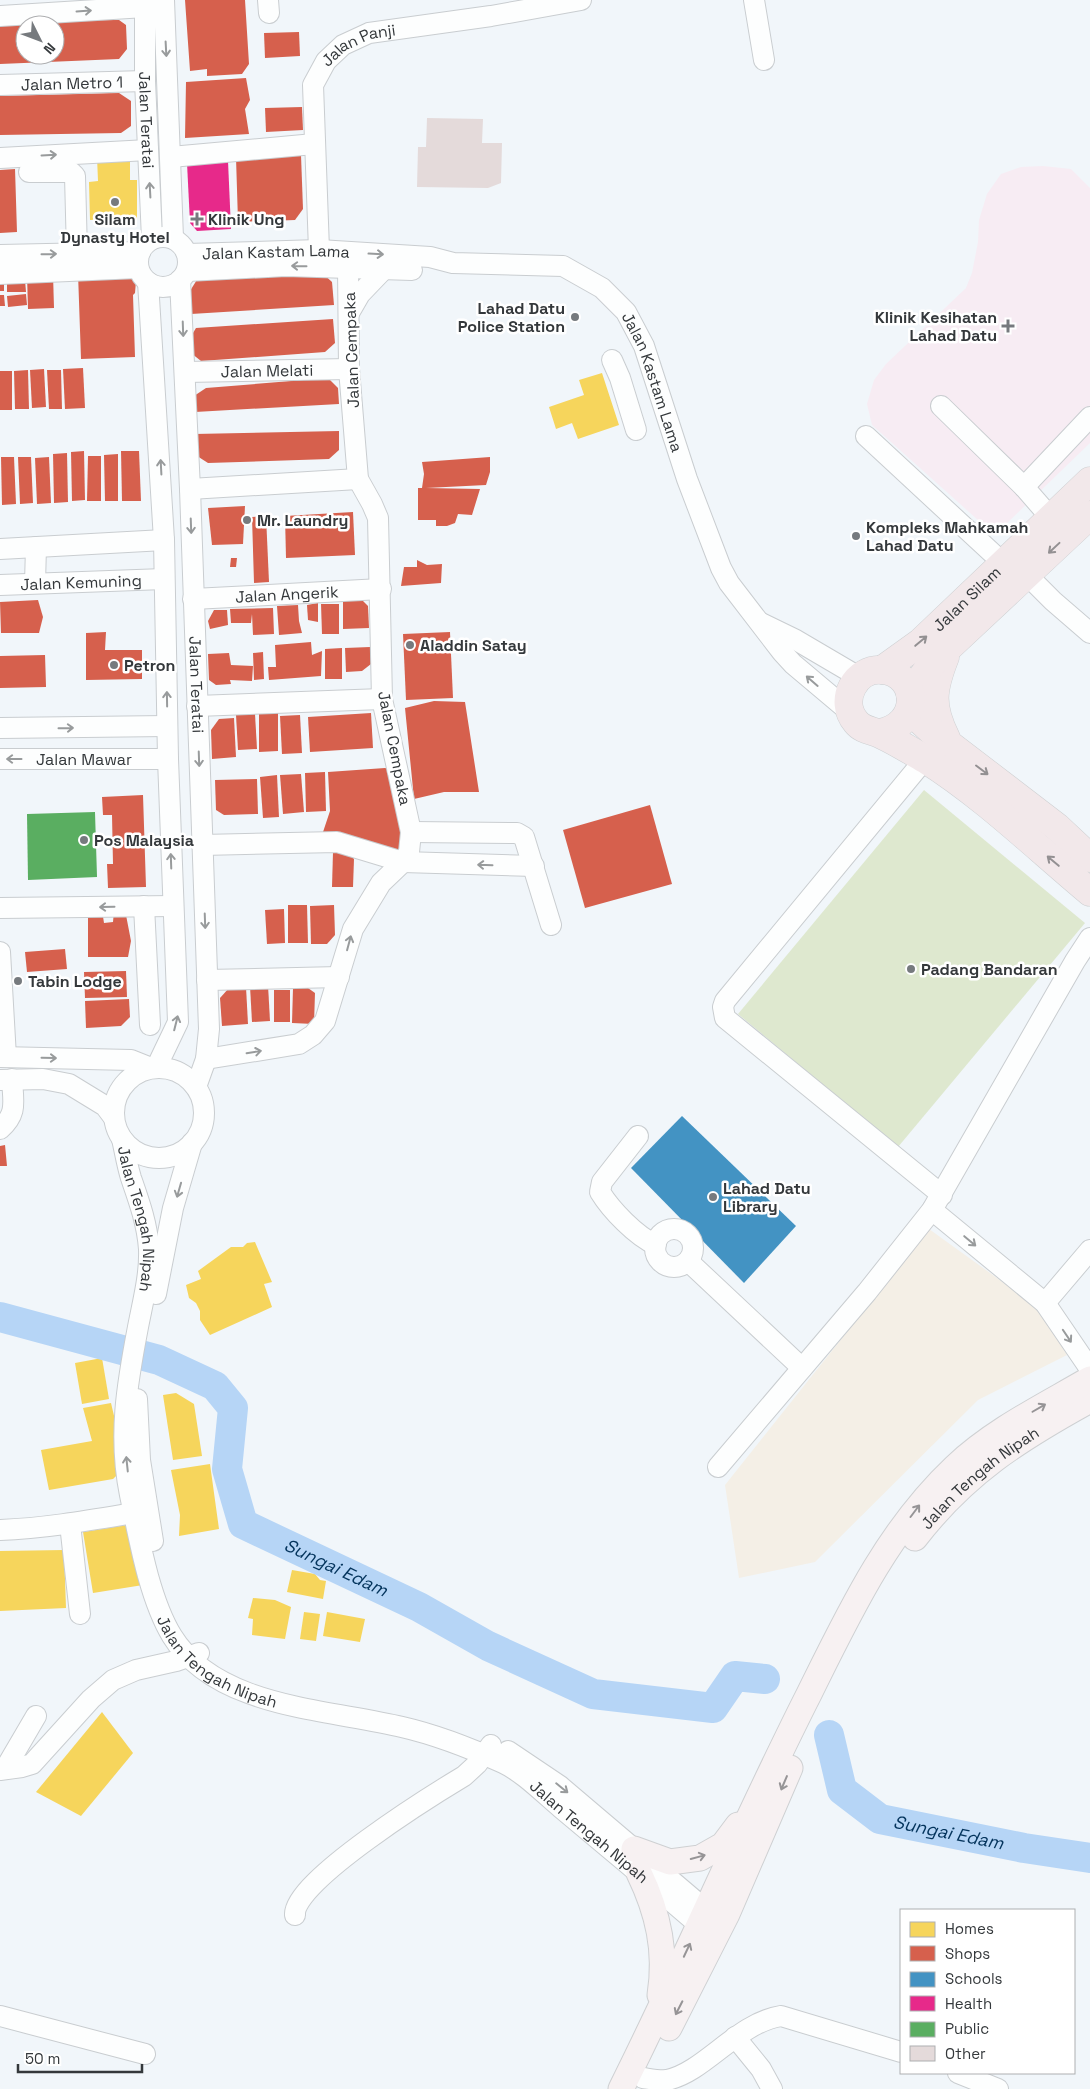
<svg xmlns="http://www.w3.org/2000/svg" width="1090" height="2089" viewBox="0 0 1090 2089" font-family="'Space Grotesk',sans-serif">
<rect width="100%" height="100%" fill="#f1f6fa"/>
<!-- education -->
<path fill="#f4efe6" d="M929,1229L1040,1309L1067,1355L978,1400L815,1562L739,1578L725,1485Z"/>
<!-- medical -->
<path fill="#f7ecf3" d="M1043,166L1071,169L1090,188V443L1002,528L991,529L979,521L872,425L867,404L874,380L886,364L966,288L972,273L978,242L979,220L987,194L1001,174L1021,167Z"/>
<!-- green -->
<path fill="#dee8cf" d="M924,790L1085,923L898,1147L738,1014Z"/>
<!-- homes -->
<g fill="#f6d55c">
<path d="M130,156V180H137V219L90,220L89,182L98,181L97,157Z"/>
<path d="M602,373L619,425L578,439L572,423L556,429L549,407L584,395L579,380Z"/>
<path d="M255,1242L272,1282L264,1284L272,1307L210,1335L200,1320V1311L196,1303L189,1298L186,1285L201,1279L198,1271L231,1247H243L247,1243Z"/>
<path d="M102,1358L109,1399L82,1404L75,1363Z"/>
<path d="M176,1393L194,1404L202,1456L173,1460L163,1395Z"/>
<path d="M111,1403L119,1437L123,1469L113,1479L49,1490L41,1450L92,1441L83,1408Z"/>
<path d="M210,1464L219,1529L179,1536L180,1515L171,1470Z"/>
<path d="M133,1524L143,1585L93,1593L83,1532Z"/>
<path d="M64,1550L66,1608L0,1611V1551Z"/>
<path d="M292,1570L315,1574L320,1580L326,1581L323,1599L287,1592Z"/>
<path d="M253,1598L275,1600L291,1607L285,1639L252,1635L253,1619L248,1618Z"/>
<path d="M304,1612L320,1614L316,1641L300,1639Z"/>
<path d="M327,1612L365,1619L360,1642L323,1636Z"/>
<path d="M102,1712L133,1753L81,1816L36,1792Z"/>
</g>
<!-- shops -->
<g fill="#d6604d" fill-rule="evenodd">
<path d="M185,0H245L249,64L242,74L207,76V69L190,71Z"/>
<path d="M119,20L126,25L127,49L119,59L0,64V21ZM25,25H55V55H25Z"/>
<path d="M299,32L300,56L265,58L264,33Z"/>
<path d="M246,78L250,100L245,109L249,134L185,138L186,82Z"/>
<path d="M119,93L131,101V126L121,133L0,135V96Z"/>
<path d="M302,107L303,130L266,132L265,108Z"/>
<path d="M301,155L303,209L295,220L238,222L236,158Z"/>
<path d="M15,169L17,232L0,233V170Z"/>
<path d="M129,271L136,281L135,293L133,295L135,357L81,359L78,273Z"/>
<path d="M320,271L332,282L334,305L191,314L190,291L198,278Z"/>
<path d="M53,274L54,308L28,309L27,275Z"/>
<rect x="0" y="280" width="4" height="11"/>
<path d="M25,280L26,292H7V281Z"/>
<path d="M26,294L27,305L8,307L7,296Z"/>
<path d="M0,295H4L5,306H0Z"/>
<path d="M333,319L335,343L325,352L201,361L191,353L190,338L196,328Z"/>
<path d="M83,368L85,408L65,409L63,369Z"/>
<path d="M44,369L46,407L32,408L30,370Z"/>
<path d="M28,370L29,409H15L14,371Z"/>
<path d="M47,370H61L62,409H49Z"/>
<rect x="0" y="371" width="12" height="39"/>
<path d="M328,378L338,388L339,404L195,412L194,396L206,388Z"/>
<path d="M339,431V450L329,459L208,463L194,454V434Z"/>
<path d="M84,451L85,500L72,501L71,452Z"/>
<path d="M121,451H139L141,501H122Z"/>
<path d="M67,453L68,502L54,503L53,454Z"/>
<path d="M118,454V501H105L104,455Z"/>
<path d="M88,456H101V501H87Z"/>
<path d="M1,457H14L16,504L2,505Z"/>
<path d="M18,457H31L33,503L20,504Z"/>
<path d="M49,457L51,503L37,504L35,458Z"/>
<path d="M490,457V472L486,485L426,488L480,489L472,515L458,514L455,523L447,526H436V520H418V488H422L424,474L422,462Z"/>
<path d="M245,506L243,544L212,545L208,508Z"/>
<path d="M353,512L355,555L286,558L285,516Z"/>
<path d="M266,516L269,582L254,583L252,517Z"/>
<path d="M231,558H237L236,567H230Z"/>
<path d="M417,560L427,565L442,564L441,583L401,586L404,567H417Z"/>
<path d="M343,598H360L368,606L369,628L343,629Z"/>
<path d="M38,600L43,617L39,633H1L0,602Z"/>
<path d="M318,603V622L308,620L307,605Z"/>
<path d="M321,604H339V634H322Z"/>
<path d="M298,605L299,621L302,633L279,635L277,606Z"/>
<path d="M273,608L274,634L253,635L252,614L251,623H231L230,609Z"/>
<path d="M214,610H227L228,625L210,629L208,621Z"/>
<path d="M106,632L105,650H142V679L86,680V633Z"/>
<path d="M450,632L453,698L406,700L403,634Z"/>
<path d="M311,642L312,655L322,651L321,676L269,680L268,667H276L275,645Z"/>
<path d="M370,647L371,664L362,671L346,672L345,648Z"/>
<path d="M342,648V679H325V649Z"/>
<path d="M263,652L264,679L254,680L253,653Z"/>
<path d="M229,653L231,665L253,666L252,681L230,680L231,684L216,685L209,680L208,654Z"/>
<path d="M45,655L46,687L0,688V656Z"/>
<path d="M434,701L465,702L479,792H444L414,799L405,708Z"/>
<path d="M259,712H278V751L259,752Z"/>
<path d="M371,713L373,748L310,752L308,717Z"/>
<path d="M255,714L257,749L238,750L236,715Z"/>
<path d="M300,715L302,753L282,754L280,716Z"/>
<path d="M234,718L236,757L212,759L211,730L219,719Z"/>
<path d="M385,768L395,771L404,837L396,858L323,832L330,811L328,772Z"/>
<path d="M325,772L326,811L306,812L305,773Z"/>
<path d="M301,774L304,812L283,814L280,775Z"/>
<path d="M277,775L279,817L263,818L260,777Z"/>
<path d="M257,779L258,814L224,815L216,810L215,780Z"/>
<path d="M143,795L146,887L108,888L107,864H113L112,815H103L102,797Z"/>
<path d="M650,805L672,884L585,908L563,830Z"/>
<path d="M333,852H348L354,859L353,887H332Z"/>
<path d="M288,905H307L308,943H288Z"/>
<path d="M334,905L335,935L327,944H311L310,906Z"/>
<path d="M284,909L285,943L267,944L265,910Z"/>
<path d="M102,910L104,923L113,922L114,911L126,915L131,941L128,957H88V912Z"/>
<path d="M65,949L67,969L27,972L25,952Z"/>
<path d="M126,971L127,997L85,998L84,972Z"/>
<path d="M268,985L270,1021L252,1022L250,986Z"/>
<path d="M246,987L248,1024L222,1026L220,998L229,988Z"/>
<path d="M293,988H308L315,993L314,1024L292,1023Z"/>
<rect x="274" y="990" width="16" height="32"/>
<path d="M129,999L130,1017L121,1026L86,1028L85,1001Z"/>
<path d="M5,1145L7,1166H0V1146Z"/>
</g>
<!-- schools -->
<path fill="#4393c3" d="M682,1116L796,1226L744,1283L631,1168Z"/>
<!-- health -->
<path fill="#e7298a" d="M228,161L231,229L197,231L190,223L187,163Z"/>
<!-- public -->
<path fill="#5aae61" d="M95,812L97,877L28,880L27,814Z"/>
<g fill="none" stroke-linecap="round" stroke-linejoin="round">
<!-- river -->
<g stroke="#b6d5f6" stroke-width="30">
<path id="s1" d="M0,1317L159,1360L215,1386L233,1408L227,1469L243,1524L419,1607L488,1646L593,1694L713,1708L735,1676L765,1679"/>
<path id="s2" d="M829,1735L842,1790L880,1819L1024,1848L1090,1858"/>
</g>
</g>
<!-- building -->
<path fill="#e4dada" d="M427,118L483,119L482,143H502L501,183L488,188L417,187L418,147H426Z"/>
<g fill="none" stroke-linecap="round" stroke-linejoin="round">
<!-- minor casing -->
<g stroke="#c9cdd0" stroke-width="22">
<g id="minor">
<path id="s3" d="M145,0V81L152,239"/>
<path d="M164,0L173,238"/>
<path d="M268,0L269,13"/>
<path d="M754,0L764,60"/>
<path d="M0,16L145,7"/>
<path id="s4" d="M0,85L145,81"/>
<path d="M171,157L314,144"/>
<path d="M0,158L148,150"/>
<path d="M29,172H71L75,176L77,253"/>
<circle cx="163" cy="262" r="25"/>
<path id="s5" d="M319,250L313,85L326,61L343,45L369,33L491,16L581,0"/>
<path id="s6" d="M187,254L319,250L430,257L453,263L563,266L602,288L626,312L644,346L687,479L721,568L729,583L782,652L793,664L850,712"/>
<path d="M0,255L140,252"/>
<path d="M187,271L286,266L412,270"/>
<path d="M0,274L138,268"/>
<path id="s7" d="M180,280L190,489L209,1029L206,1059L196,1087"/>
<path d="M148,282L164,540L168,759L178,1022L156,1068"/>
<path d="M349,313L360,294L385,268"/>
<path d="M612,360L620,378L636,430"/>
<path id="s8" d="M185,372L349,369"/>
<path d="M941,406L1024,487L1051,518"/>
<path d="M866,436L1003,563"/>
<path d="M1024,487L1090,417"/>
<path d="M190,489L358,479"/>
<path d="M0,549L164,540"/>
<path d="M1026,574L1053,601L1090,633"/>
<path d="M35,583L36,547"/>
<path id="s9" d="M0,585L164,579"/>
<path id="s10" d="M193,599L381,589"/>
<path d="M761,623L796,640L859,677"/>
<path d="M197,706L382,699"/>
<path d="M0,728L167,726"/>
<path id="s11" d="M0,759H168"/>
<path d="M925,759L725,1001L723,1007L725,1018L942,1195"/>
<path d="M411,832L517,833L524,837L551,925"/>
<path d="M202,845L337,842L403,862L534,866"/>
<path d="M144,906L150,1025"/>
<path d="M0,908L173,906"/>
<path d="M0,952L6,1057"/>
<path d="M207,980L339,977"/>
<path d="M0,1057L131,1060L151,1068"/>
<path d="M206,1059L299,1044L313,1035L325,1021L353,929L381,883L403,862L409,852L411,832L382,699L378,518L372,504L358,479L349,369L348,267"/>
<circle cx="159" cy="1113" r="45"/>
<path d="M0,1080L43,1079L69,1084L105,1106L114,1118"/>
<path d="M0,1129C18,1113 13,1102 12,1079"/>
<path d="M638,1136L602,1182L600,1192C611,1210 636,1236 656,1245"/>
<path id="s12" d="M122,1139C125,1152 127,1165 131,1178C139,1201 147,1223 149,1249C150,1275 143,1301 138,1327C127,1384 118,1436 130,1495C139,1538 149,1598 172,1636C216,1708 328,1709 402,1727C437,1735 470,1748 503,1763C524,1773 543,1793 561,1808C607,1846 653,1885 699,1925L711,1931"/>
<path d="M932,1210L1045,1303L1090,1369"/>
<circle cx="674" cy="1248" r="19"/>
<path d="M688,1261L802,1368"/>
<path d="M156,1294L173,1208L192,1143"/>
<path d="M1045,1303L1090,1250"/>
<path d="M137,1399L140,1460L153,1541"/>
<path d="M718,1467L867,1292L932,1210L1075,961L1090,938"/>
<path d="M70,1524L80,1614"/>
<path d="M0,1530C50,1528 97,1519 146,1511"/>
<path d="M508,1751L560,1786L706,1910L720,1913"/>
<path d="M5,1769L36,1716"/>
<path d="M0,1770L22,1767L32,1764L91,1699L113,1680L136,1670L176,1661L199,1653"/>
<path d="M295,1915C292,1882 434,1794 464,1776L477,1764L491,1745"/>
<path d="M0,2016L145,2054"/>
<path d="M735,2037L761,2069L772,2089"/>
<path d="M958,2073L998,2089"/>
<path d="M643,2078C650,2079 660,2081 667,2080C705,2072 737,2023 781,2016L901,2052"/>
</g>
</g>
<!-- major casing -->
<g stroke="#ced0d2" stroke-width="27">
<g id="major">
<path id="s13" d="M915,1538C965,1473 1019,1439 1090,1400"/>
<path d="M634,1849L670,1862L700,1858L723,1845L738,1825"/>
<path d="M639,1873C658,1912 667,1951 660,1995"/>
<path d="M669,2028L727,1914L790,1768"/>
<path d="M621,2089C686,1959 743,1824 809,1694C849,1613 888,1530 955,1467C994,1430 1044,1406 1090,1379"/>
</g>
</g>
<!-- highway casing -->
<g stroke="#ced0d2" stroke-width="29">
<g id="highway">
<path d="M945,657C932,690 930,706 946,738"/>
<path id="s14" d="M882,670L921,642L1090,481"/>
<path d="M910,693L935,660L1090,515"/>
<path d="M911,700L922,722L933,732L1057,827L1090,858"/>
<path d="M880,733C921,725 920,675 883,670C855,667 838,701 856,722C863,731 873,730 882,735C897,742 911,751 925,759C985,797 1036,847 1090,892"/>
</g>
</g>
<!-- minor -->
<use href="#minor" stroke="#fdfefe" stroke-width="20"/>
<!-- major -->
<use href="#major" stroke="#f7f1f2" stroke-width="25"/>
<!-- highway -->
<use href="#highway" stroke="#f2e8ea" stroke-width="28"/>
</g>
<!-- one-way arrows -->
<defs><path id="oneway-shaft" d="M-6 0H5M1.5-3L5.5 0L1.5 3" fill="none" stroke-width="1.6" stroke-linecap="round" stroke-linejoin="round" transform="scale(1.25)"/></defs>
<g stroke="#989b9c">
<use href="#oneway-shaft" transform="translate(84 11) rotate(-4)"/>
<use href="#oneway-shaft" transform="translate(166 49) rotate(87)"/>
<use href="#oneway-shaft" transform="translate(49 155) rotate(-3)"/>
<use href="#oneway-shaft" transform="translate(150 190) rotate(-93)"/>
<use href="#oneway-shaft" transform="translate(49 254) rotate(-1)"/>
<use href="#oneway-shaft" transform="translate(376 254) rotate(3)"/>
<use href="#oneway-shaft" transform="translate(299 266) rotate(-179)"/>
<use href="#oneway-shaft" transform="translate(183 329) rotate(88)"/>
<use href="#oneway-shaft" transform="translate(161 467) rotate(-93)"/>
<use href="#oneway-shaft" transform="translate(191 526) rotate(88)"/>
<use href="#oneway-shaft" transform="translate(812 681) rotate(-139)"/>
<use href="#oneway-shaft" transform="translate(167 699) rotate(-91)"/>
<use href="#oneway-shaft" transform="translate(66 728) rotate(-1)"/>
<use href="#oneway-shaft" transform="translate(14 759) rotate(-180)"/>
<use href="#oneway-shaft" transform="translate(199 759) rotate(88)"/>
<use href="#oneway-shaft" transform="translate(171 861) rotate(-92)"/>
<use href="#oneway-shaft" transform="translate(485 865) rotate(-178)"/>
<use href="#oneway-shaft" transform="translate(107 907) rotate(179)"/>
<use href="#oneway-shaft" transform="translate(205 921) rotate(88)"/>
<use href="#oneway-shaft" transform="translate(349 943) rotate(-75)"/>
<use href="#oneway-shaft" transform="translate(176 1023) rotate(-76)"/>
<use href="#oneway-shaft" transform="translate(254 1052) rotate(-9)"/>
<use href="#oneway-shaft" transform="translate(49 1058) rotate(1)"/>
<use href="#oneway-shaft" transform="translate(179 1190) rotate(106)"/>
<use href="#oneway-shaft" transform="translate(970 1241) rotate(40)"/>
<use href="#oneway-shaft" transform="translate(1067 1336) rotate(56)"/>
<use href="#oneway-shaft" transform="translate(127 1464) rotate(-96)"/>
<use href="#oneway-shaft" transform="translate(562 1788) rotate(39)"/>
</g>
<g stroke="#939092">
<use href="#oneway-shaft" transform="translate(1054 548) rotate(137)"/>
<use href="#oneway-shaft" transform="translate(921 641) rotate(-40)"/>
<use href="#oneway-shaft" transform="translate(982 770) rotate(37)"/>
<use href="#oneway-shaft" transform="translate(1053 861) rotate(-140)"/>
</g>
<g stroke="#969496">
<use href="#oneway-shaft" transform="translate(1039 1408) rotate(-30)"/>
<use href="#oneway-shaft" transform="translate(915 1511) rotate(-53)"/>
<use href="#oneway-shaft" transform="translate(784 1783) rotate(113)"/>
<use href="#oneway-shaft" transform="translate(698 1857) rotate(-15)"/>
<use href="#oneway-shaft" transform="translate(687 1950) rotate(-65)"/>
<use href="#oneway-shaft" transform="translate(679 2008) rotate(117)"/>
</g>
<!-- markers -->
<g fill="#767a7e" stroke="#fff" stroke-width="2">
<circle cx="115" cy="202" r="5"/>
<path d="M194.5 211.5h5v5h5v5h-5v5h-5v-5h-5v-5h5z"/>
<circle cx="575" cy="317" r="5"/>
<path d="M1005.5 318.5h5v5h5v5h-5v5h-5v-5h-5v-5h5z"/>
<circle cx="247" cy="520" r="5"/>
<circle cx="856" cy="536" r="5"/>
<circle cx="410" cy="645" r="5"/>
<circle cx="114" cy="665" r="5"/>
<circle cx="84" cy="840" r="5"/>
<circle cx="911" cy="969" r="5"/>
<circle cx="18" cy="981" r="5"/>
<circle cx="713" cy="1197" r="5"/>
</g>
<g text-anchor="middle" stroke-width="5" stroke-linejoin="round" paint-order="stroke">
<!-- street labels -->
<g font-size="16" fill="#34383b" stroke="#fff">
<text dy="6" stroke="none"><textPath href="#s5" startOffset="230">Jalan Panji</textPath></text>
<text dy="6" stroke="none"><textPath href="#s4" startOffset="72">Jalan Metro 1</textPath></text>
<text dy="6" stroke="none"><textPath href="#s3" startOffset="120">Jalan Teratai</textPath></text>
<text dy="6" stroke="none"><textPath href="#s6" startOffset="89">Jalan Kastam Lama</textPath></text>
<text transform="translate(351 350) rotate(-92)" y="6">Jalan Cempaka</text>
<text dy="6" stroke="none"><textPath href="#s8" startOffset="82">Jalan Melati</textPath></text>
<text dy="6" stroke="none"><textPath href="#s6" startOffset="531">Jalan Kastam Lama</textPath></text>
<text dy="6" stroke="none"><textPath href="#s9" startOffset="81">Jalan Kemuning</textPath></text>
<text dy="6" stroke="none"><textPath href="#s10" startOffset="94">Jalan Angerik</textPath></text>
<text dy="6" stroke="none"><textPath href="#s14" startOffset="111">Jalan Silam</textPath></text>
<text dy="6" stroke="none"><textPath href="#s7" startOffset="405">Jalan Teratai</textPath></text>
<text transform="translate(395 748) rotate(79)" y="6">Jalan Cempaka</text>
<text dy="6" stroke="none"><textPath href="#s11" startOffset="84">Jalan Mawar</textPath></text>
<text dy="6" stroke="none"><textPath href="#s12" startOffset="82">Jalan Tengah Nipah</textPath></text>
<text dy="6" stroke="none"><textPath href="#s13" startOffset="89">Jalan Tengah Nipah</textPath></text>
<text dy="6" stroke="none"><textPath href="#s12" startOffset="562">Jalan Tengah Nipah</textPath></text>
<text dy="6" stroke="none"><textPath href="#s12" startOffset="982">Jalan Tengah Nipah</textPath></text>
</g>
<!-- poi labels -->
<g font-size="16" font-weight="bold" fill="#34383b" stroke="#fff" text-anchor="start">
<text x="115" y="225" text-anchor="middle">Silam<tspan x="115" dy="18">Dynasty Hotel</tspan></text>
<text x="208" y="225">Klinik Ung</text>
<text x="565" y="314" text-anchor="end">Lahad Datu<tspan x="565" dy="18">Police Station</tspan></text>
<text x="997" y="323" text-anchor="end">Klinik Kesihatan<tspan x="997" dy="18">Lahad Datu</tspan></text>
<text x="257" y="526">Mr. Laundry</text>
<text x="866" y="533">Kompleks Mahkamah<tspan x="866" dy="18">Lahad Datu</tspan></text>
<text x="420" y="651">Aladdin Satay</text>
<text x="124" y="671">Petron</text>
<text x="94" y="846">Pos Malaysia</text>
<text x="921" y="975">Padang Bandaran</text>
<text x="28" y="987">Tabin Lodge</text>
<text x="723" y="1194">Lahad Datu<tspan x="723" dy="18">Library</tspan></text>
</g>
<!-- water labels -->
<g font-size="18" font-style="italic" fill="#04345c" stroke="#fff">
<text dy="6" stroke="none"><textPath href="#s1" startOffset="476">Sungai Edam</textPath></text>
<text dy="6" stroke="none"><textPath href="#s2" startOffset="174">Sungai Edam</textPath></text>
</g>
</g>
<!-- legend -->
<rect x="900" y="1909" width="175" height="165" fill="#ffffff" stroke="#aeafb1"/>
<rect x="910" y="1922" width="25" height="15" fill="#f6d55c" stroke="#aeafb1"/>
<text x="945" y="1934" font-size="15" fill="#34383b">Homes</text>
<rect x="910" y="1946" width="25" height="15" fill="#d6604d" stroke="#aeafb1"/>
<text x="945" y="1959" font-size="15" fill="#34383b">Shops</text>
<rect x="910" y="1972" width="25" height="15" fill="#4393c3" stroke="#aeafb1"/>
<text x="945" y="1984" font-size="15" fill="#34383b">Schools</text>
<rect x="910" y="1996" width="25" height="15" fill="#e7298a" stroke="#aeafb1"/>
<text x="945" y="2009" font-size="15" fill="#34383b">Health</text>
<rect x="910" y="2022" width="25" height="15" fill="#5aae61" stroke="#aeafb1"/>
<text x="945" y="2034" font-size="15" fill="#34383b">Public</text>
<rect x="910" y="2046" width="25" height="15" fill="#e4dada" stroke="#aeafb1"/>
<text x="945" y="2059" font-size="15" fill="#34383b">Other</text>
<!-- north arrow -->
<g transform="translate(40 40) rotate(132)"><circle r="24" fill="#ffffff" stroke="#aeafb1"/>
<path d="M0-4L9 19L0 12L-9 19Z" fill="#767a7e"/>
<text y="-8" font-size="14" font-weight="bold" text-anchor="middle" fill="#34383b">N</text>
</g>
<!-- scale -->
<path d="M18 2064v8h124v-8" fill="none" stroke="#34383b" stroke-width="2.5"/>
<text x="25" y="2064" font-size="15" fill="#34383b" stroke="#ffffff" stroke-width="4" paint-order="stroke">50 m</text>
</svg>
